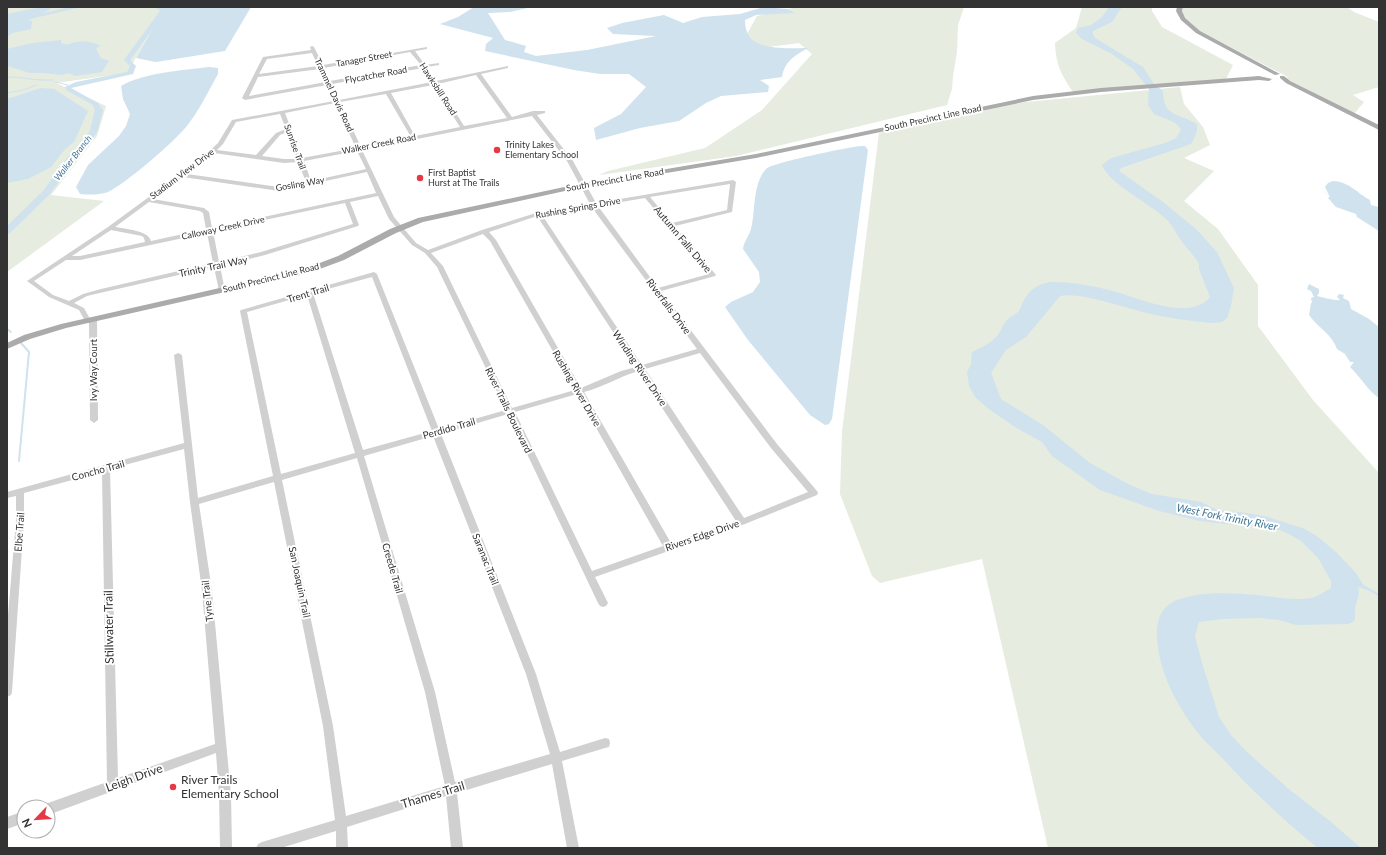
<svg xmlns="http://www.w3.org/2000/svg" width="1386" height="855" viewBox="0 0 1386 855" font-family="Lato,sans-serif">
<rect width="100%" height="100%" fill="#fff"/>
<!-- green -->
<g fill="#e6ecdf">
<path d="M7,7H165L127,73L56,83L106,106L97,136L51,195L104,201L7,272Z"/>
<path d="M797,7H964L958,25L957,52L953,76L952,89L947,105L736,156L599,175L608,171L705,148L762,110L812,54L799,43L761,48L747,34L757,16Z"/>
<path d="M1082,7H1152V11L1162,27L1233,65L1226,79L1073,92C1061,74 1056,65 1055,43L1076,28Z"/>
<path d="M1183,7H1347L1354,12L1379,22V87L1353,95L1364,102L1354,114L1287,80L1285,78H1288L1286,76L1195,29C1189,23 1180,17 1183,7Z"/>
<path d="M1180,87L1184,104L1203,127L1210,145L1184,158L1214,171L1184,201L1218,229L1258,285V326L1313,400L1379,473V848H1048L982,559L880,583L872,576L840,494L842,432L879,133L1007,104Z"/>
</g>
<!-- water -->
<g fill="#cfe2ee">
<path d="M41,7H51L49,10L28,20L32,21L31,29L12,33L7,37V14Z"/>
<path d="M165,7H251L225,51L156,62L136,58Z"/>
<path d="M474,7H532L510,12L488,13L505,40L526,46L524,52L536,56L587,50L656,36L613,34L607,28L622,23L664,15L683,23L702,17L740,14L764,7L787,9L795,13L756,15L745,20C744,53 785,48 808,48C795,55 784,62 782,77L760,80L769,86L768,92L721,96L706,103L679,121L640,128L596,140L594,128L621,114L646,87L629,74H600L574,70L485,51L486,44L493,38L440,24L458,17Z"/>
<path d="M1109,7H1122L1112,22L1093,31V34L1095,38L1143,67L1154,84L1163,91C1163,117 1178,113 1197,124C1198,132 1195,137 1191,144L1121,168L1119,171L1163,202L1196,229L1217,252L1234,288L1231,306L1227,318L1222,322L1212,323C1190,321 1168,318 1147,313C1123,308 1083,292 1060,296L1026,337L1006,350L991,373L1001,399L1043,425L1090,463L1128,484L1152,494L1201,502L1217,510L1247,513L1268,517L1305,529L1318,537L1336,552L1356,573L1364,586L1374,592L1358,587L1359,594L1355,608V619L1353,622L1348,624L1296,625L1279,620L1260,618L1222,619L1199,622L1195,636L1202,663L1219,717L1231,735L1247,752L1290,790L1331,822L1361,848H1318C1285,821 1254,793 1225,761C1218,753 1209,746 1202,738C1179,710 1157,671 1157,634C1157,617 1163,604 1180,599C1204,591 1232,593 1258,595C1275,597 1294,601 1312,598C1319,596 1325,591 1331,588V581L1318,558L1301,541L1289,534L1280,530L1200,521L1159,511L1100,490L1052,456L1042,442L1018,429L990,410L975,397L969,386L967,372L971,364L972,352C981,348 991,343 998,335C1001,331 1003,324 1007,320C1010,316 1016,315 1019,311C1021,308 1022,303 1024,300C1031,288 1040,283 1053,282C1073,282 1094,286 1113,291C1138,298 1191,322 1210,297L1199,269V264C1194,255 1186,248 1180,239C1175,231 1173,226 1166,219C1151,204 1109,184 1102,165L1111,158L1165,143L1176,138L1181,130C1178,121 1162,118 1154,114L1148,105L1149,89L1133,69L1112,54L1082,39L1076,33L1078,28L1091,25L1102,17Z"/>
<path d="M61,40V43C69,46 70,43 77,42C85,40 92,43 100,45L96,49L101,58L109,61L102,72L75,76L69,73L62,75L44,73H30L7,66V49L33,43Z"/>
<path d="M209,67L218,68V74C209,90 198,113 186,127C173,143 125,184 108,192C99,195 89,195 80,194L76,187L88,165L119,136L126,126L130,114L123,99L121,86C142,73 185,70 209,67Z"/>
<path d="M41,88L54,89L88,111L74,142L65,149L51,167L28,179L7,183V99Z"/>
<path d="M861,146H865L868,150L832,419L829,424L825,425L810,415L748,340L725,307L731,302L753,292L760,282L759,272L743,249C744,241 749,236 751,229C756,210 752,185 766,169C771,163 849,147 861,146Z"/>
<path d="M1333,181C1350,182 1358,194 1370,200L1371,205L1379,207V231L1357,217L1356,214L1336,207L1328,198L1330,196L1321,191L1329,195L1325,187L1328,183Z"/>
<path d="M1309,284L1319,289V293L1317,296C1321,297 1337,301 1340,300L1337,297L1339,294L1344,295L1343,298L1349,301L1351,309L1369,319L1379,327V398C1369,392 1359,375 1350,367L1354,362H1350L1345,354L1337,349C1332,334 1318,328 1309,315L1311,303H1312L1311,298L1314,297L1311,291L1307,289Z"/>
</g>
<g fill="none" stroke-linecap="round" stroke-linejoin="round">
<!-- stream-far2 -->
<g stroke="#cfe2ee" stroke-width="1">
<path d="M7,77C23,77 37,81 53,80"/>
<path d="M55,82L68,85V87"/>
<path d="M7,93L24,90L36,85"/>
</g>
<!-- stream-far1 -->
<g stroke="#cfe2ee" stroke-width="2">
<path d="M7,329L11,332"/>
<path d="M19,461L29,352L21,343"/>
</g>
<!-- stream -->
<path stroke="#cfe2ee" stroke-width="2.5" d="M1361,585L1379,595"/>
<!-- river -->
<g fill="#cfe2ee" fill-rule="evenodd">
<path d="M70,7H81L26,20L7,31V26L22,18Z"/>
<path d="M155,7H162L166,11L130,60L136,66L133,74L71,88L98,103L103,110L98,130L92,140L74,161L49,195L10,233L7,234V226L43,191L68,157L86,137L90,130L95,110L93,105L66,90L65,87L76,82L127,72L130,66L124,60L160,11Z"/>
</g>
<!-- minor -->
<g fill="#d0d0d0" fill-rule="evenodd">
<path d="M312,46L314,47L323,65L427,47V49L415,51L425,65L439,63V65L427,67L436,81L508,66V68L481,74L512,117L533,111H545V113L537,115L573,161L596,203L733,180L736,182L732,212L675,226L716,275L715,276L661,291L777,444L817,491L818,493L817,495L745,524L595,577L608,603L606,606L603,607L600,606L598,603L508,414L441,434L536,674L560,752L605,738L609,739L610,743L609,747L605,748L562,761L579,848H567L552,764L457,793L463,848H451L446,796L347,827L348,848H336V831L281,848H256L258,844L262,842L335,820L323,726L274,482L199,504L212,591L231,795L232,848H220L219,795L216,753L48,815V807H43L44,805L48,803L107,782L102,472L24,493V520L12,692L11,695L7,697V627L16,520V496L7,498V492L184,443L174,355L178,353L182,355L198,498L273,476L240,311L241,310L374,272L377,274L439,429L506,410L437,267L425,253L412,245L389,219L378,196L350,202L359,225L358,226L265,255L220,266L225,291L224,292H220L219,291L214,267L104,292L87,296L74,303L84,308L90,319L93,318L97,320L98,420L94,423L90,420L89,323H86L79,310L49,297L27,281L108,227L202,158L218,143L232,120L334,101L327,85L245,100L242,98L263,57L311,50L310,47ZM410,52L421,65L330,81L324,68ZM312,53L318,66L259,74L267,59ZM423,68L432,82L339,100L332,84ZM320,69L326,82L249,96L258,77ZM476,75L507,118L464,126L438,84ZM433,85L460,127L415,136L391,93ZM386,94L411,137L361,147L340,102ZM335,103L356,148L302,158L285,113ZM280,114L286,129L276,133L256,155L217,150L223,144L236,122ZM532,116L567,161L590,204L536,213L482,230L428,250L416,243L394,217L362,150ZM287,132L297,159H284L262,156L280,135ZM357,151L366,169L311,181L304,161ZM214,153L284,163L298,162L306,182L279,187L187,174ZM367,172L376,193L212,228L209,212L204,208L153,199L183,177L279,191ZM730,184L727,210L672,223L650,197ZM645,198L709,274L658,288L598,206ZM149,202L200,211L203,213L206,229L151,241C148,230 125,229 115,227ZM345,203L353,224L261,252L219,262L213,231ZM592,207L596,213L697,349L642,365L542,215ZM537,216L636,367L621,371L581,388L496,240L489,232ZM111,230L142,236L144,238L145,242L80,256H72ZM207,233L213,263L101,289L83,294L69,301L53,295L34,281L66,260H80ZM483,234L490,241L575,390L512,408L443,266L431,253ZM372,277L432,431L363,450L313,293ZM307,295L355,453L281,474L247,312ZM700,353L771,448L808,492L744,518L645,369ZM638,371L736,521L671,543L584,392C603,387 619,377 638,371ZM577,394L663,546L592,571L515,412ZM433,436L526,674L550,754L455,782L435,692L364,456ZM184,449L190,502L202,591L215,744L118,778L110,469ZM357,458L425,692L445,786L346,816L333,726L282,480Z"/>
<path d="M24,811V823L7,829V817Z"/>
</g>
<!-- major -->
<g fill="#ababab" fill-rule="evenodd">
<path d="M1177,7H1183L1182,11L1185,18L1200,31L1280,74L1275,75L1196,33L1181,20L1176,11Z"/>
<path d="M1259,76L1272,79L1269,81L1259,80L1101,92L1033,100L756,158L583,187L423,222L396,233L344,260L309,273L66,328L30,339L7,349V343L24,335L61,324L304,269L338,256L390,229L418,218L583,183L756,154L1033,96L1101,88Z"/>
<path d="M1280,76H1284L1290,81L1379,125V130L1286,83L1280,78Z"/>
</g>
</g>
<!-- markers -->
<g fill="#e63946" stroke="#fff" stroke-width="1.5">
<circle cx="497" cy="150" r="4"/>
<circle cx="420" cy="178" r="4"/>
<circle cx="173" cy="787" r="4"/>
</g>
<g text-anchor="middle" stroke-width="4" stroke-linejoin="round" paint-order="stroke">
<!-- far-street labels -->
<g font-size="9" fill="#333" stroke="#fff">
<text transform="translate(364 59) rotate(-10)" y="3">Tanager Street</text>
<text transform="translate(376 75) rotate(-10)" y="3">Flycatcher Road</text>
<text transform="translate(438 89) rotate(57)" y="3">Hawksbill Road</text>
<text transform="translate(334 95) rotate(65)" y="3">Trammel Davis Road</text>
<text transform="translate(933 118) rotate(-12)" y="3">South Precinct Line Road</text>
<text transform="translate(379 144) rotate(-11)" y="3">Walker Creek Road</text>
<text transform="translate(295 147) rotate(70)" y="3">Sunrise Trail</text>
<text transform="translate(182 174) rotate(-37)" y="3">Stadium View Drive</text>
<text transform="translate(615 180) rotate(-10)" y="3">South Precinct Line Road</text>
<text transform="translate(300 184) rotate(-10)" y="3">Gosling Way</text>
<text transform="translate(578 208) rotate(-10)" y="3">Rushing Springs Drive</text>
<text transform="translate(223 228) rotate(-12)" y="3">Calloway Creek Drive</text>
<text transform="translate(271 278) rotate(-14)" y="3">South Precinct Line Road</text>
</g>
<!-- far-poi labels -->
<g font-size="9" fill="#333" stroke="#fff" text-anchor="start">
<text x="505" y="148">Trinity Lakes<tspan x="505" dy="10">Elementary School</tspan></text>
<text x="428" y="176">First Baptist<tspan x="428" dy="10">Hurst at The Trails</tspan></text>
</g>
<!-- far-water labels -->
<g font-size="9" font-style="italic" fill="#3f7597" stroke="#fff">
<text transform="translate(73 158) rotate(-52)" y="3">Walker Branch</text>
</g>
<!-- street labels -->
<g font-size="10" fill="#333" stroke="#fff">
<text transform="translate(683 239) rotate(50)" y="4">Autumn Falls Drive</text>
<text transform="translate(213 266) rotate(-12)" y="4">Trinity Trail Way</text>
<text transform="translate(308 293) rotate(-17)" y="4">Trent Trail</text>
<text transform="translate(669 306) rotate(53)" y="4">Riverfalls Drive</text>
<text transform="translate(640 368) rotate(56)" y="4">Winding River Drive</text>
<text transform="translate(93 370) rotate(-90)" y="4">Ivy Way Court</text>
<text transform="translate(577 388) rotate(60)" y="4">Rushing River Drive</text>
<text transform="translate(509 410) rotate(64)" y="4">River Trails Boulevard</text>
<text transform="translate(449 428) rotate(-16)" y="4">Perdido Trail</text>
<text transform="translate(98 470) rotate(-15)" y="4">Concho Trail</text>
<text transform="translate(19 532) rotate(-86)" y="4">Elbe Trail</text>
<text transform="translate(702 535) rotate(-19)" y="4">Rivers Edge Drive</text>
<text transform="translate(486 559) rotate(68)" y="4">Saranac Trail</text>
<text transform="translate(393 568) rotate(74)" y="4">Creede Trail</text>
<text transform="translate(300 582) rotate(78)" y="4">San Joaquin Trail</text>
<text transform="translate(207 601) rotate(-96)" y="4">Tyne Trail</text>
</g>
<!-- water labels -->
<g font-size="11" font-style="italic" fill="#3f7597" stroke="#fff">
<text transform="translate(1227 517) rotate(11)" y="4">West Fork Trinity River</text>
</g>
<!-- near-street labels -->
<g font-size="12" fill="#333" stroke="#fff">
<text transform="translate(109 627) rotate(-91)" y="4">Stillwater Trail</text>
<text transform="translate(134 778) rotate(-20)" y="4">Leigh Drive</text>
<text transform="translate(433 795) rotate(-17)" y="4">Thames Trail</text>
</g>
<!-- near-poi labels -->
<g font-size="12" fill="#333" stroke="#fff" text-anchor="start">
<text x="181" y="784">River Trails<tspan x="181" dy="14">Elementary School</tspan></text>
</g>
</g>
<!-- border -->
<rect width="1386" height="855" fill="none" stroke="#333333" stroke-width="16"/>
<!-- north arrow -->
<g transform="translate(36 819) rotate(245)"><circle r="19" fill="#ffffff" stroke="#adadad"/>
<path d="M0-3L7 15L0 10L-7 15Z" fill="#e63946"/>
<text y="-6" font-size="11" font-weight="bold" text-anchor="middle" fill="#333333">N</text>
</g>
</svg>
